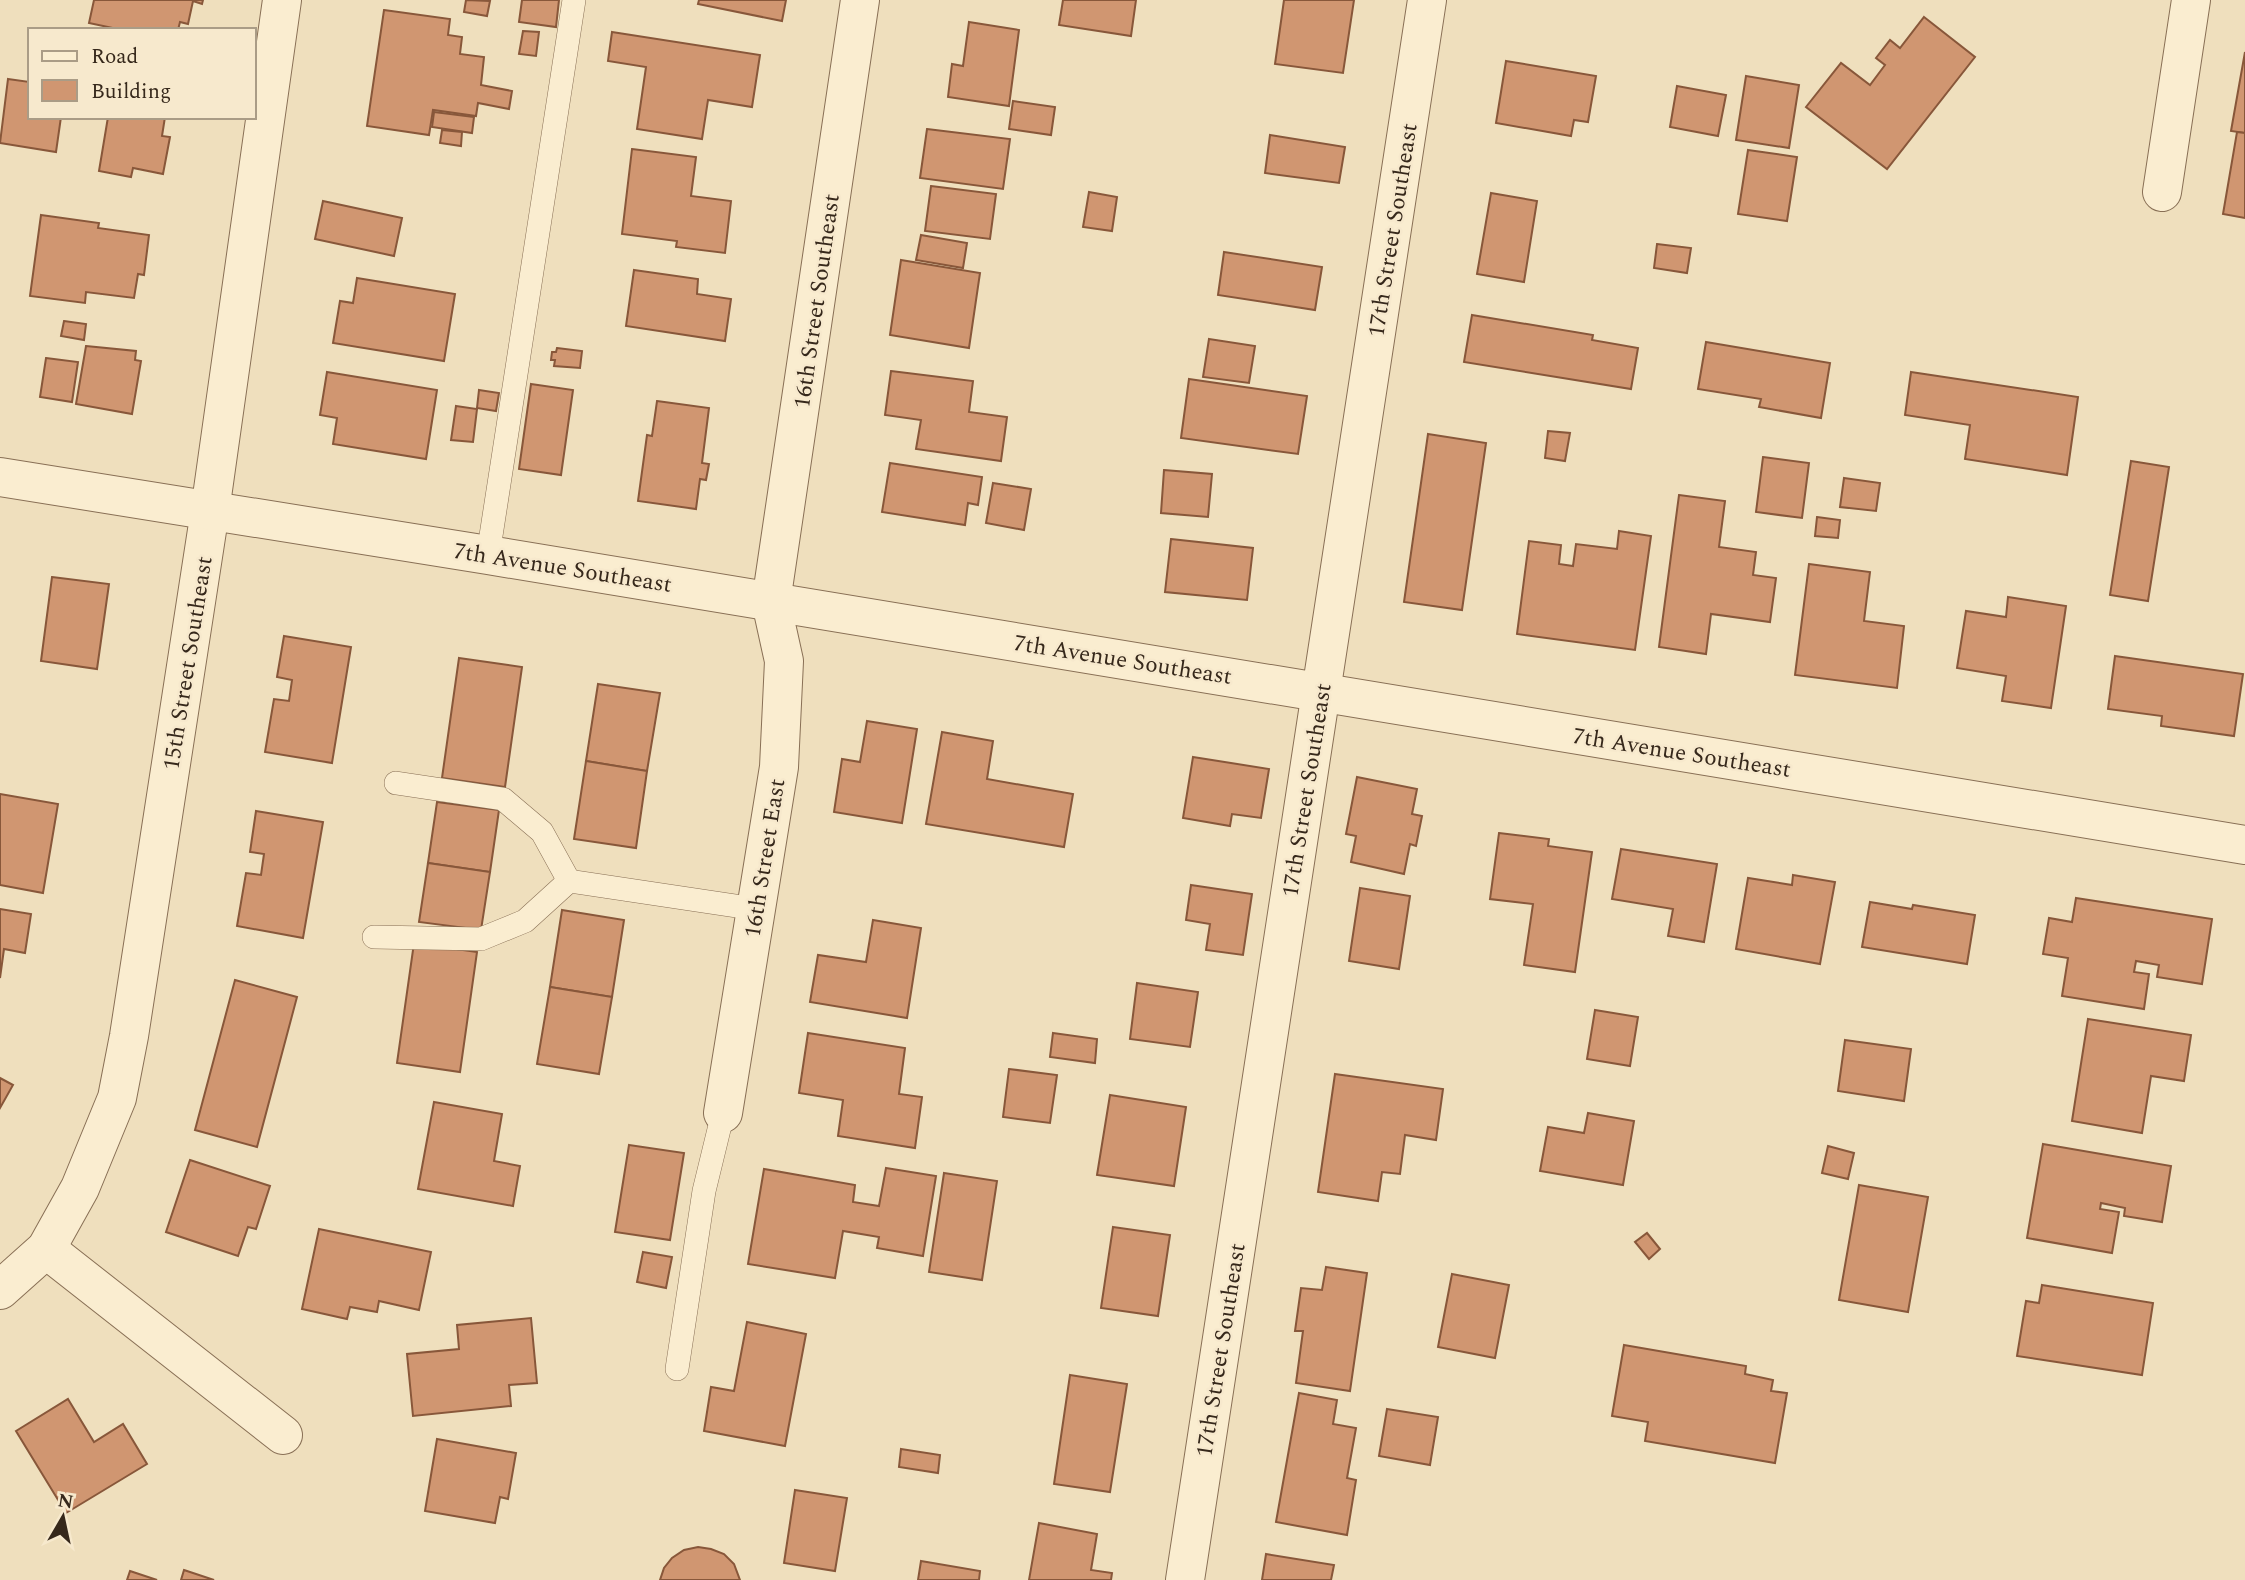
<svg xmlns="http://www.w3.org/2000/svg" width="2245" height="1580" viewBox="0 0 2245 1580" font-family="Spectral,serif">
<rect width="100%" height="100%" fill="#efdfbd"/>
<!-- building -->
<g fill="#d09671" stroke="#88573a" stroke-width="2">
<path d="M94,0H203L202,4L193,1L188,24L180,22L178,30H122L89,23Z"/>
<path d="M466,0L490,1L487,16L464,12Z"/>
<path d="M522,0H559L556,27L519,22Z"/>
<path d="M699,0H786L782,21L698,4Z"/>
<path d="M1063,0H1136L1131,36L1059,25Z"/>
<path d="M1284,0H1354L1343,73L1275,64Z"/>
<path d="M384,10L450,19L448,35L462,37L460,54L484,57L481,85L512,91L509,109L478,103L476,116L433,110L429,135L367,126Z"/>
<path d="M1924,17L1975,57L1887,169L1806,107L1841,63L1870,85L1885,65L1876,58L1890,40L1900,48Z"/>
<path d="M969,22L1019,30L1009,106L948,97L952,64L963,66Z"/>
<path d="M523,31L539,32L536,56L519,54Z"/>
<path d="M612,32L760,55L752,107L708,100L702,139L637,129L646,67L608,61Z"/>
<path d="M2245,52V133L2231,131Z"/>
<path d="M1506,61L1596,76L1588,122L1574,120L1571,136L1496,123Z"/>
<path d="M1746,76L1799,85L1789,148L1736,140Z"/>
<path d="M8,79L30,82V117H61L56,152L0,143Z"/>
<path d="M1677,86L1726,95L1718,136L1670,127Z"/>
<path d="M1013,101L1055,107L1051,135L1009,129Z"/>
<path d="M434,112L474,117L472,133L432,127Z"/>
<path d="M108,117H165L162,136L170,137L163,174L133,168L131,177L99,171Z"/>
<path d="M927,129L1010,139L1003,189L920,178Z"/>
<path d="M442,130L462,132L461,146L440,143Z"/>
<path d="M2237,132L2245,133V218L2223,214Z"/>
<path d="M1270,135L1345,147L1339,183L1265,173Z"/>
<path d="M632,149L696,157L691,196L731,201L725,253L676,247L677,241L622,234Z"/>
<path d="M1748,150L1797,157L1787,221L1738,214Z"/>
<path d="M931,186L996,194L990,239L925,231Z"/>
<path d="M1089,192L1117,197L1112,231L1083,227Z"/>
<path d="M1491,193L1537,201L1524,282L1477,274Z"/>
<path d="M323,201L402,218L394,256L315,239Z"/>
<path d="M41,215L99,223L98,228L149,235L144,275L138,274L134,298L86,292L85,303L30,296Z"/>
<path d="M921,235L967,243L963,268L916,260Z"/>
<path d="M1657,244L1691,248L1687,273L1654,268Z"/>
<path d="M1224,252L1322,267L1315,310L1218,295Z"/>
<path d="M901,260L980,273L969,348L890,335Z"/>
<path d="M634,270L698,279L697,294L731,299L725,341L626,326Z"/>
<path d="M357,278L455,294L444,361L333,343L340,301L353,303Z"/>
<path d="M1472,315L1593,335L1592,340L1638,348L1631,389L1464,362Z"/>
<path d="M64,321L86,324L84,340L61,336Z"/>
<path d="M1209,339L1255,346L1249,383L1203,377Z"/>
<path d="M1706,342L1830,363L1821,418L1759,407L1761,399L1698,389Z"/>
<path d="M86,346L136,351L135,360L141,361L132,414L76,404Z"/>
<path d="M557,348L582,351L580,368L554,366L555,360H551L552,352H556Z"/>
<path d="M46,358L78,362L72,402L40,397Z"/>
<path d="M891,371L973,381L969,412L1007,417L1001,461L916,449L921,420L885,415Z"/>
<path d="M327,372L437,390L426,459L333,444L337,418L320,415Z"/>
<path d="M1911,372L2078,397L2067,475L1965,459L1970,425L1905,415Z"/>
<path d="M1189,379L1307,396L1298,454L1181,438Z"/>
<path d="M531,384L573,390L561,475L519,469Z"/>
<path d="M479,390L499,393L496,411L477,408Z"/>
<path d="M657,401L709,408L702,463L709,464L706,480L700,479L696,509L638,501L647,435L652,436Z"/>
<path d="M456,406L477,409L473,442L451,440Z"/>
<path d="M1548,431L1570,433L1565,461L1545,458Z"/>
<path d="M1428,434L1486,443L1462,610L1404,602Z"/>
<path d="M1763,457L1809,463L1802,518L1756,512Z"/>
<path d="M2131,461L2169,467L2148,601L2110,595Z"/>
<path d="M890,463L982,477L978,505L968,503L965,525L882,512Z"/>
<path d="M1164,470L1212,474L1208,517L1161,513Z"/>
<path d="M1844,478L1880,483L1876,511L1840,507Z"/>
<path d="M993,483L1031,489L1024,530L986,523Z"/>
<path d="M1679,495L1725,501L1719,547L1756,552L1753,575L1776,578L1770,622L1711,614L1706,654L1659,647Z"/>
<path d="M1817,517L1840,520L1838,538L1815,536Z"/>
<path d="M1619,531L1651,536L1635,650L1517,634L1529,541L1561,545L1559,564L1573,566L1576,544L1617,549Z"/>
<path d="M1171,539L1253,548L1247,600L1165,592Z"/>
<path d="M1809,564L1870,572L1864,621L1904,626L1897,688L1795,675Z"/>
<path d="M52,577L109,584L97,669L41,661Z"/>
<path d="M2008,597L2066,606L2051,708L2002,701L2006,676L1957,668L1966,611L2006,617Z"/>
<path d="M284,636L351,647L332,763L265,752L274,699L289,701L292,680L277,677Z"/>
<path d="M2115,656L2243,674L2234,736L2161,726L2162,716L2108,709Z"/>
<path d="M459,658L522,667L505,787L442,778Z"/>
<path d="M598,684L660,693L647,771L586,761Z"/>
<path d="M867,721L917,729L902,823L834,812L842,759L860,762Z"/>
<path d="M942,732L993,741L987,779L1073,794L1064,847L926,824Z"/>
<path d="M1193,757L1269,769L1261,818L1232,814L1230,826L1183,818Z"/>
<path d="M586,761L647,771L636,848L574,839Z"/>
<path d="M1357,777L1417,789L1412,814L1422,816L1416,846L1410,844L1404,874L1351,862L1356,836L1346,834Z"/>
<path d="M0,794L58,804L43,893L0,885Z"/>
<path d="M437,802L499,810L490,872L428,863Z"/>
<path d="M256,811L323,822L303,938L237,926L246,873L261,875L264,854L250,852Z"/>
<path d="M1499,833L1549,839L1548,846L1592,852L1575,972L1524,965L1533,904L1490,899Z"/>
<path d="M1621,849L1717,864L1704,942L1668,936L1673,909L1612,899Z"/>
<path d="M428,863L490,872L481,930L419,922Z"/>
<path d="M1793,875L1835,882L1820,964L1736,949L1748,878L1792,885Z"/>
<path d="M1191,885L1252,894L1243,955L1206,950L1210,924L1186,920Z"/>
<path d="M1360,888L1410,896L1399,969L1349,961Z"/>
<path d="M2076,898L2212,919L2202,984L2157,977L2159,965L2136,961L2134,972L2149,974L2144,1009L2062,996L2068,958L2043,954L2049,918L2072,922Z"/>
<path d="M1870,902L1912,909L1913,905L1975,915L1967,964L1862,947Z"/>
<path d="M0,909L31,914L25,953L4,949L0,978Z"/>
<path d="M562,910L624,920L612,997L550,987Z"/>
<path d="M873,920L921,928L907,1018L810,1002L818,955L866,962Z"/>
<path d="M414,943L477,952L460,1072L397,1063Z"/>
<path d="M235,980L297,997L257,1147L195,1130Z"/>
<path d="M1137,983L1198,992L1190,1047L1130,1039Z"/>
<path d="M550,987L612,997L599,1074L537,1064Z"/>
<path d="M1595,1010L1638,1017L1630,1066L1587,1059Z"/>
<path d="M2088,1019L2191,1035L2184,1081L2151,1076L2142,1133L2072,1121Z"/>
<path d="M808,1033L905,1048L899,1094L922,1097L915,1148L838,1136L843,1100L799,1093Z"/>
<path d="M1053,1033L1097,1039L1095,1063L1050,1057Z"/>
<path d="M1845,1040L1911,1049L1904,1101L1838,1091Z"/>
<path d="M1009,1069L1057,1075L1050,1123L1003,1117Z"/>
<path d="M1335,1074L1443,1089L1436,1140L1405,1135L1400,1174L1382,1172L1378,1201L1318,1192Z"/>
<path d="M0,1078L13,1085L0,1108Z"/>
<path d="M1110,1095L1186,1107L1174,1186L1097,1175Z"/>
<path d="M434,1102L502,1114L494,1161L520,1166L513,1206L418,1189Z"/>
<path d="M1588,1113L1634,1121L1623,1185L1540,1171L1548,1127L1584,1133Z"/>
<path d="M2043,1144L2171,1166L2162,1222L2124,1216L2125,1208L2101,1203L2100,1209L2119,1212L2112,1253L2027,1238Z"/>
<path d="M629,1145L684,1153L670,1240L615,1232Z"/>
<path d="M1828,1146L1854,1153L1848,1179L1822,1173Z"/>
<path d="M190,1160L270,1186L256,1229L248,1227L238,1256L166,1232Z"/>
<path d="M886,1168L936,1176L923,1256L877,1248L879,1237L843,1231L835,1278L748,1264L764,1169L855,1185L853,1202L879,1206Z"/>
<path d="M944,1173L997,1181L982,1280L929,1272Z"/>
<path d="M1859,1185L1928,1197L1908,1312L1839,1300Z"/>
<path d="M1113,1227L1170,1235L1158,1316L1101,1308Z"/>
<path d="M319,1229L431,1252L419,1310L379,1301L377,1312L350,1307L347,1319L302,1309Z"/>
<path d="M1647,1233L1660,1249L1649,1259L1635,1242Z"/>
<path d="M643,1252L672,1257L666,1288L637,1282Z"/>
<path d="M1326,1267L1367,1273L1350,1391L1296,1383L1303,1331H1295L1301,1288L1322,1290Z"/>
<path d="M1452,1274L1509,1285L1495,1358L1438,1347Z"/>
<path d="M2042,1285L2153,1303L2142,1375L2017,1356L2026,1301L2039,1303Z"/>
<path d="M531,1318L537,1383L509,1385L511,1406L413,1416L407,1354L459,1349L457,1325Z"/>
<path d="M747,1322L806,1334L785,1446L704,1431L711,1387L734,1391Z"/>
<path d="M1624,1345L1746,1366L1745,1374L1773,1380L1771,1391L1787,1393L1775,1463L1645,1441L1648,1422L1612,1416Z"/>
<path d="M1070,1375L1127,1384L1110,1492L1054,1484Z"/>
<path d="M1299,1393L1337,1400L1333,1424L1356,1428L1347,1478L1356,1480L1347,1535L1276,1522Z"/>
<path d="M68,1399L94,1442L123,1424L147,1464L66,1513L16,1431Z"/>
<path d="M1387,1409L1438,1417L1430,1465L1379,1456Z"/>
<path d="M437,1439L516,1453L508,1499L500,1497L495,1523L425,1511Z"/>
<path d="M901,1449L940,1455L938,1473L899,1467Z"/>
<path d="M795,1490L847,1498L835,1571L784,1563Z"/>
<path d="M1039,1523L1097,1534L1091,1570L1112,1573L1111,1580H1029Z"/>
<path d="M698,1547L711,1549L724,1554L734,1564L740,1580H660L664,1568L672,1558L684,1550Z"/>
<path d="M1266,1554L1334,1565L1331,1580H1262Z"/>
<path d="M921,1561L980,1571L979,1580H918Z"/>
<path d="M184,1570L214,1580H181Z"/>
<path d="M130,1571L157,1580H127Z"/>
</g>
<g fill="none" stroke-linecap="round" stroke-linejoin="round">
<!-- service casing -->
<g stroke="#886f55" stroke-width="24">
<g id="service">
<path d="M488,555L574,0"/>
<path d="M396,783L503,799L542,832L569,881"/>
<path d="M374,937L481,939L525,921L569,881L756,909"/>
<path d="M677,1369L704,1191L723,1113"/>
</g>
</g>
<!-- minor casing -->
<g stroke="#886f55" stroke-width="40">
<g id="minor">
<path d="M2162,192L2191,0"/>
<path d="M723,1113L779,767L784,661L771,602L860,0"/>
<path d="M46,1249L283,1435"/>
<path d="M0,1290L46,1249L80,1188L117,1098L129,1036L210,511L282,0"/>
<path d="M1185,1580L1427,0"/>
</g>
</g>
<!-- tertiary casing -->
<g stroke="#886f55" stroke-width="40">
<path id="tertiary" d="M0,477L488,555L2245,845"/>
</g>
<!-- service -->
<use href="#service" stroke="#faedd0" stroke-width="23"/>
<!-- minor -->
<use href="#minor" stroke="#faedd0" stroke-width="38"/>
<!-- tertiary -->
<use href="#tertiary" stroke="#faedd0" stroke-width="38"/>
</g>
<g text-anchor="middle" stroke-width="5" stroke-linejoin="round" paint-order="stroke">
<!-- street labels -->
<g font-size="23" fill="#36281b" stroke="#f7e9cd">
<text transform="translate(1392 230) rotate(-81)" y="8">17th Street Southeast</text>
<text transform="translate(816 301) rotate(-82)" y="8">16th Street Southeast</text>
<text transform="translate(563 567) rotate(9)" y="8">7th Avenue Southeast</text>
<text transform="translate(1123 659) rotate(9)" y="8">7th Avenue Southeast</text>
<text transform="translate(187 663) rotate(-81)" y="8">15th Street Southeast</text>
<text transform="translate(1682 752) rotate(9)" y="8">7th Avenue Southeast</text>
<text transform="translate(1306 790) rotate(-81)" y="8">17th Street Southeast</text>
<text transform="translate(764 858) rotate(-81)" y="8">16th Street East</text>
<text transform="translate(1220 1350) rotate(-81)" y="8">17th Street Southeast</text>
</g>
</g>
<!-- legend -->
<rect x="28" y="28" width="228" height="91" fill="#f7e9cd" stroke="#aa9c86" stroke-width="2"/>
<rect x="42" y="51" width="35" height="10" fill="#faedd0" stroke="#aa9c86" stroke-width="2"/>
<text x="91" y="63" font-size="21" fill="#36281b">Road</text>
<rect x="42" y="80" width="35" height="21" fill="#d09671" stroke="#aa9c86" stroke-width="2"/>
<text x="91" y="98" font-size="21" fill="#36281b">Building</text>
<!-- north arrow -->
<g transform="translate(63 1517) rotate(9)" stroke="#f7e9cd" stroke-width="5" paint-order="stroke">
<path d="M0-5L12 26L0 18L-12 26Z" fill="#36281b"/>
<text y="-10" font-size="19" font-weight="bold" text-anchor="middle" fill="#36281b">N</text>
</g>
</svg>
